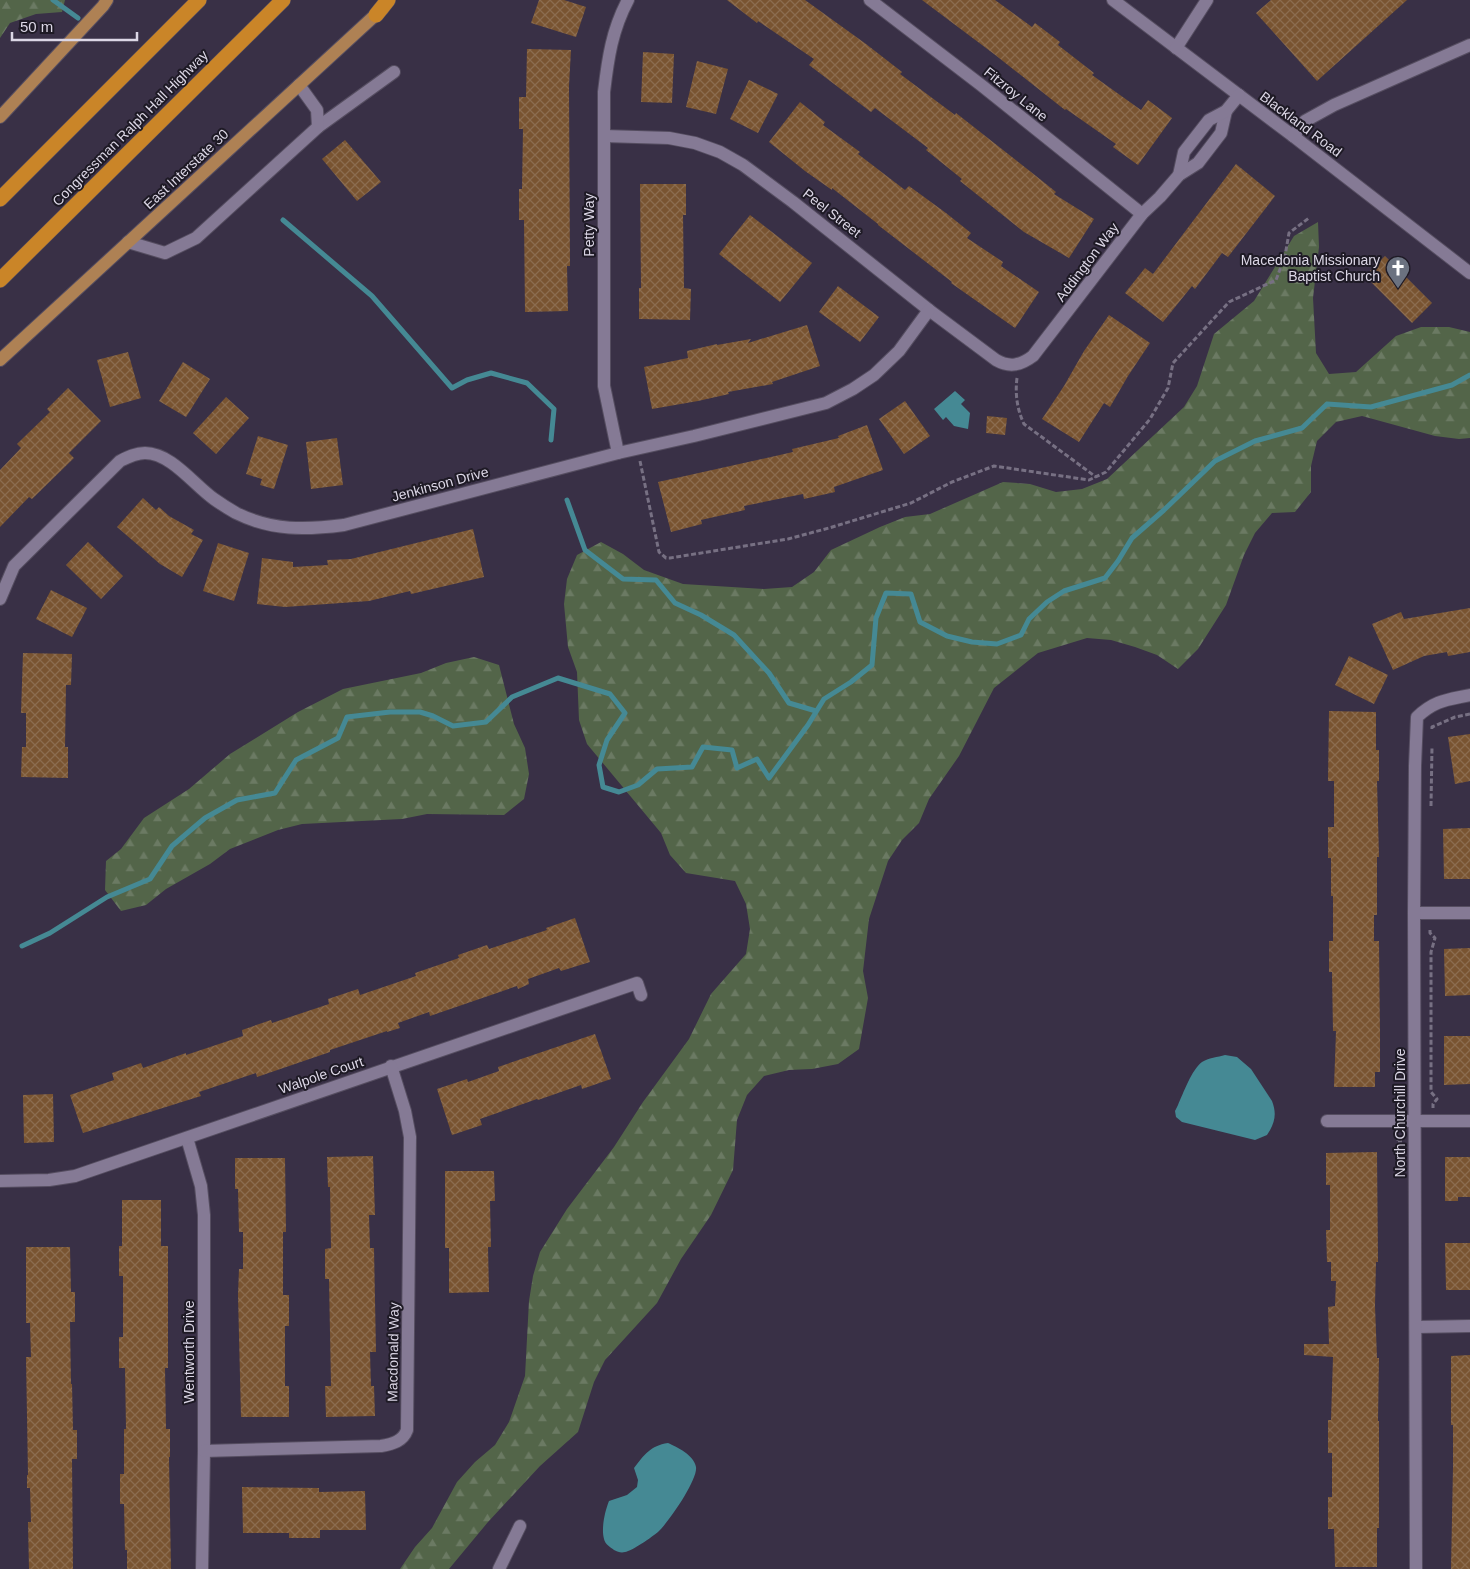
<svg xmlns="http://www.w3.org/2000/svg" width="1470" height="1569" viewBox="0 0 1470 1569" font-family="Arial,sans-serif">
<defs>
<pattern id="forest-firs" width="22" height="20" patternUnits="userSpaceOnUse" patternTransform="scale(1.25)"><rect width="22" height="20" fill="#536549"/><path d="M5 1l3.5 6h-7zM16 11l3.5 6h-7z" fill="#6b7a63"/></pattern>
<pattern id="building-cross-hatch" width="8" height="8" patternUnits="userSpaceOnUse" patternTransform="scale(1.25)"><rect width="8" height="8" fill="#795431"/><path d="M0 0l8 8M0 8l8-8" fill="none" stroke="#8b6c4f"/></pattern>
</defs>
<rect width="100%" height="100%" fill="#393046"/>
<!-- forest -->
<g fill="url(#forest-firs)">
<path d="M0,0H65L62,12L36,14L10,23L0,38Z"/>
<path d="M1318,222L1319,247L1313,298L1316,353L1329,374L1356,372L1396,336L1421,327H1449L1470,332V438L1459,439L1435,436L1362,416L1336,422L1317,441L1311,466V492L1295,512L1272,513L1255,533L1244,555L1226,605L1198,649L1178,669L1157,655L1135,647L1111,640L1087,638L1038,653L994,688L959,756L929,799L919,823L902,840L888,861L869,919L863,971L868,998L859,1049L838,1064L812,1069L789,1070L764,1076L747,1095L737,1120L733,1170L711,1215L681,1259L657,1303L605,1360L594,1382L578,1432L540,1466L488,1522L449,1569H400L415,1547L432,1528L457,1482L475,1462L495,1445L509,1422L525,1376L529,1301L533,1276L540,1252L567,1209L614,1147L643,1102L689,1039L711,994L746,954L750,929L746,904L735,881L686,873L670,855L661,833L587,744L579,720L577,672L568,647L564,604L567,579L577,555L601,542L623,554L644,570L683,584L764,589L792,587L814,572L831,550L880,527L905,517L930,514L1003,482L1030,484L1056,492L1082,489L1107,479L1184,407L1197,386L1214,334L1254,301L1294,236Z"/>
<path d="M474,657L499,665L514,724L525,748L529,774L524,799L504,815L427,814L402,819L302,824L278,830L230,849L210,864L166,889L146,905L121,911L105,890L106,861L121,849L144,818L189,789L230,754L298,712L343,689L421,673L446,663Z"/>
</g>
<!-- water -->
<g fill="#458994">
<path d="M955,391L965,400L961,404L970,413L968,429L954,426L946,417L943,420L934,409Z"/>
<path d="M1225,1055L1237,1057L1251,1069L1272,1101C1277,1114 1275,1123 1267,1135L1255,1140L1182,1122L1176,1117L1175,1111L1178,1105C1183,1094 1192,1069 1202,1062C1208,1058 1218,1057 1225,1055Z"/>
<path d="M668,1443C677,1447 694,1455 696,1467C698,1480 668,1523 658,1532C652,1537 632,1551 625,1552C621,1553 618,1552 614,1550C610,1547 605,1544 604,1539C601,1528 605,1511 609,1501L627,1495L637,1487L638,1480L634,1468C645,1454 650,1446 668,1443Z"/>
</g>
<g fill="none" stroke-linecap="round" stroke-linejoin="round">
<!-- stream -->
<g stroke="#458994" stroke-width="5">
<path d="M53,0L78,18"/>
<path d="M283,220L372,296L452,388L467,380L491,373L527,383L554,409L551,440"/>
<path d="M567,500L585,550L623,579L656,580L675,603L701,615L734,635L769,673L789,703L816,711"/>
<path d="M22,946L50,933L107,897L150,879L172,846L205,818L237,800L275,793L296,760L338,738L347,717L390,712H420L433,716L453,726L486,722L512,697L558,678L610,694L625,713L607,740L599,765L603,787L619,792L638,785L657,769L692,767L703,747L732,750L737,768L757,759L769,778L808,725L824,699L851,682L872,665L876,618L886,593L911,594L920,622L947,636L972,642L997,644L1021,635L1029,619L1047,602L1064,591L1105,578L1118,561L1132,538L1164,510L1215,461L1255,441L1302,428L1327,404L1371,407L1452,385L1470,375"/>
</g>
</g>
<!-- building -->
<g fill="url(#building-cross-hatch)">
<path d="M539,0H564L586,7L576,37L531,23Z"/>
<path d="M727,0H805L866,44L902,72L900,74L955,115L956,113L1031,172L1056,192L1054,194L1094,219L1069,258L1024,232L960,181L962,179L926,150L928,148L875,108L871,112L809,65L814,59L758,21L757,23Z"/>
<path d="M922,0H995L1032,27L1035,23L1060,42L1058,45L1094,73L1092,75L1141,110L1148,100L1172,118L1138,165L1113,147L1116,144L1066,109L1065,110L994,54Z"/>
<path d="M1271,0H1407L1317,81L1256,13Z"/>
<path d="M527,49L571,50L569,86L570,266H567L568,311L525,312L524,220H519V189H522L523,129H519V97H526Z"/>
<path d="M643,52L674,54L672,103L641,102Z"/>
<path d="M697,61L728,69L716,114L686,107Z"/>
<path d="M749,80L778,94L758,133L730,119Z"/>
<path d="M800,102L825,122L823,125L860,152L858,154L905,190L909,186L946,213L971,233L967,238L1003,262L1001,266L1039,292L1015,328L951,283L952,282L878,225V224L832,188V190L805,171L769,142Z"/>
<path d="M345,140L381,182L357,201L322,159Z"/>
<path d="M1236,164L1275,196L1228,257L1222,253L1195,289L1192,286L1163,322L1125,293L1145,268L1153,274Z"/>
<path d="M640,184H686V215H683L684,288L691,289L690,320L639,319V288H641Z"/>
<path d="M750,215L812,263L780,302L719,254Z"/>
<path d="M1385,256L1432,303L1412,323L1365,276Z"/>
<path d="M838,286L879,317L860,342L819,312Z"/>
<path d="M1109,315L1150,343L1128,376L1110,407L1104,403L1079,442L1042,419L1064,386L1084,351Z"/>
<path d="M807,325L820,366L772,382L773,384L728,392L729,394L698,401L652,409L644,367L688,358L687,351L717,344V345L751,339L748,343Z"/>
<path d="M128,352L141,398L110,407L97,360Z"/>
<path d="M183,362L210,379L186,417L159,401Z"/>
<path d="M68,388L101,421L69,453L74,458L32,499L29,497L0,527V470L21,448L17,444L50,412L47,409Z"/>
<path d="M226,397L249,418L216,454L193,433Z"/>
<path d="M905,401L930,436L904,454L879,419Z"/>
<path d="M987,416L1007,418L1005,435L986,433Z"/>
<path d="M867,425L883,470L834,487L835,492L804,499L803,494L744,506L745,510L701,520L702,524L671,532L658,482L793,452L792,449L839,438L838,436Z"/>
<path d="M258,436L288,445L274,489L260,485L262,479L246,474Z"/>
<path d="M337,438L343,485L311,489L306,442Z"/>
<path d="M143,498L156,510L159,507L169,516L194,530L191,534L203,540L182,577L160,564L117,527Z"/>
<path d="M473,529L484,577L411,594L410,591L369,601L285,607L257,604L262,558L293,562V567L328,565L327,560L351,559Z"/>
<path d="M88,542L123,576L101,599L66,565Z"/>
<path d="M218,543L249,553L234,601L203,591Z"/>
<path d="M51,590L87,608L72,637L36,619Z"/>
<path d="M1470,608V652L1448,656L1447,652L1424,656L1393,670L1372,624L1401,612L1404,619Z"/>
<path d="M23,653L72,654L71,685H66L65,747H68V778L21,777L22,747H26V713H21Z"/>
<path d="M1349,656L1388,675L1374,704L1335,685Z"/>
<path d="M1329,711L1376,712V750H1379V781H1377L1379,857H1377V915H1374V941H1379L1380,1034V1072H1375V1087H1334L1336,1031H1333L1332,972H1329V941H1333V896H1331V858H1328V827H1334V781H1328Z"/>
<path d="M1470,734V781L1455,784L1448,737Z"/>
<path d="M1470,828V879H1444L1443,829Z"/>
<path d="M575,918L590,962L561,971L559,968L528,979L529,984L518,989L517,986L430,1016L429,1012L398,1023L400,1028L387,1032V1031L330,1050V1052L257,1077L256,1073L199,1092L201,1096L83,1133L70,1095L114,1080L112,1073L141,1063L143,1068L186,1053V1055L243,1036L242,1030L271,1020L272,1023L329,1004L328,999L358,989L360,995L416,976L415,973L459,958L458,955L487,945L489,949L547,930L546,928Z"/>
<path d="M1470,948V995L1445,996L1444,949Z"/>
<path d="M595,1034L611,1079L582,1089L581,1085L538,1100L537,1099L480,1119L482,1125L452,1135L437,1089L467,1079L468,1082L499,1071L498,1067Z"/>
<path d="M1444,1036H1470V1084L1444,1085Z"/>
<path d="M53,1094L54,1142L24,1143L23,1095Z"/>
<path d="M1377,1152L1378,1262H1376L1375,1306L1377,1358H1379L1378,1421H1379V1528H1377V1567H1335L1334,1529H1328V1497H1332V1453H1328V1420H1331L1333,1357L1304,1355V1344H1329L1328,1307L1335,1306L1336,1281H1331V1262H1327L1326,1230H1330V1185H1326V1153Z"/>
<path d="M373,1156L375,1215H369L370,1248H374L376,1352H370L371,1386H374L375,1416L326,1417L325,1386H331L329,1279H325V1249L331,1248L330,1187H328L327,1157Z"/>
<path d="M1445,1157H1470V1197H1458V1201H1445Z"/>
<path d="M235,1158H285L286,1232H283V1295H289V1326H285V1386H289V1417H241L238,1295L239,1269H243V1232H239L238,1189H235Z"/>
<path d="M445,1171H494L495,1201H490L491,1247H488L489,1292L449,1293V1248H445Z"/>
<path d="M122,1200H161V1246H168V1368H165L166,1429H170V1457H169L171,1569H127V1550H125L124,1504H120V1474H124V1429H126L125,1368H119V1337H123V1276H119V1246H122Z"/>
<path d="M1445,1243H1470V1290H1446Z"/>
<path d="M26,1247H70L71,1292H75V1322H70L71,1384H72L73,1430H77V1459H72L73,1569H29L28,1522H31L30,1488H27V1475H28L26,1357H31L30,1323H26Z"/>
<path d="M1470,1355V1569H1451L1453,1467V1425H1451V1356Z"/>
<path d="M242,1487L319,1488V1492L365,1491L366,1530H320V1538H289V1533H243Z"/>
</g>
<g fill="none" stroke-linecap="round" stroke-linejoin="round">
<!-- minor casing -->
<g stroke="#554d60" stroke-width="14">
<g id="minor">
<path d="M870,0L981,85L1142,214"/>
<path d="M1113,0L1293,136L1470,273"/>
<path d="M1176,48L1207,0"/>
<path d="M318,127L394,72"/>
<path d="M604,136L669,138L695,143L720,152L743,165L793,202L929,310L996,360C1010,368 1021,365 1033,356L1142,214L1160,197L1179,175L1198,163L1221,133L1226,111"/>
<path d="M1293,136L1305,121L1334,105L1470,45"/>
<path d="M1179,175L1184,152L1209,120L1226,111L1239,95"/>
<path d="M128,242L165,253L196,238L318,127L317,110L299,85"/>
<path d="M618,453L604,386V92C608,58 612,30 628,0"/>
<path d="M0,599L14,566L120,461C128,457 136,453 145,453C171,453 194,485 214,499C221,504 229,509 236,513C272,531 306,530 344,525L618,453L694,436L826,403L853,389L874,375L899,351L929,310"/>
<path d="M1414,913H1470"/>
<path d="M1327,1121H1470"/>
<path d="M187,1138L201,1186L204,1215V1451L202,1569"/>
<path d="M0,1181L49,1180L75,1176L637,983L641,995"/>
<path d="M1416,1327L1470,1326"/>
<path d="M204,1451L381,1446C393,1444 403,1441 407,1430L410,1137L405,1111L391,1066"/>
<path d="M499,1569L520,1526"/>
<path d="M1416,1569L1414,913L1415,766L1417,717C1435,700 1447,700 1470,695"/>
</g>
</g>
<!-- major casing -->
<g stroke="#554d60" stroke-width="14">
<g id="major">
<path d="M0,117L103,6L107,0"/>
<path d="M0,360L383,8"/>
</g>
</g>
<!-- highway casing -->
<g stroke="#554d60" stroke-width="16">
<g id="highway">
<path d="M376,15L388,0"/>
<path d="M0,199L199,0"/>
<path d="M0,280L283,0"/>
</g>
</g>
<!-- path -->
<g stroke="#777083" stroke-width="3" stroke-dasharray="5 2.5" stroke-linecap="butt">
<path d="M1017,378C1015,394 1017,409 1024,424L1096,477"/>
<path d="M640,461L659,552L666,558H670L788,539L829,528L911,503L952,482L994,466L1089,480L1106,472L1150,419L1168,388L1173,363L1229,302L1276,280L1285,256L1289,233L1309,218"/>
<path d="M1432,729V727L1455,717L1470,714"/>
<path d="M1431,806L1432,747"/>
<path d="M1430,930V933L1435,938L1431,952V1092L1437,1099L1433,1104V1108"/>
<path d="M1399,1171L1398,1141H1402"/>
</g>
<!-- minor -->
<use href="#minor" stroke="#857a95" stroke-width="12"/>
<!-- major -->
<use href="#major" stroke="#ae8154" stroke-width="12"/>
<!-- highway -->
<use href="#highway" stroke="#ca8528" stroke-width="15"/>
</g>
<!-- icons -->
<defs>
<g id="church-pin" transform="scale(1.25)"><path d="M0 17L-7.5 6A9.5 9.5 0 1 1 7.5 6Z" fill="#6b7280" stroke="#1e1a25"/><path d="M-1.2-6h2.4v3.5h3.3v2.4h-3.3V6h-2.4V-.1h-3.3v-2.4h3.3Z" fill="#fff"/></g>
</defs>
<g fill-rule="evenodd">
<use href="#church-pin" x="1398" y="268"/>
</g>
<g text-anchor="middle" stroke-width="4" stroke-linejoin="round" paint-order="stroke">
<!-- street labels -->
<g font-size="14" fill="#dcd7e6" stroke="#1e1a25">
<text transform="translate(1016 94) rotate(39)" y="5">Fitzroy Lane</text>
<text transform="translate(1301 124) rotate(37)" y="5">Blackland Road</text>
<text transform="translate(130 128) rotate(-45)" y="5">Congressman Ralph Hall Highway</text>
<text transform="translate(186 169) rotate(-43)" y="5">East Interstate 30</text>
<text transform="translate(832 213) rotate(38)" y="5">Peel Street</text>
<text transform="translate(589 225) rotate(-90)" y="5">Petty Way</text>
<text transform="translate(1087 262) rotate(-53)" y="5">Addington Way</text>
<text transform="translate(440 484) rotate(-15)" y="5">Jenkinson Drive</text>
<text transform="translate(321 1075) rotate(-19)" y="5">Walpole Court</text>
<text transform="translate(1400 1113) rotate(-90)" y="5">North Churchill Drive</text>
<text transform="translate(189 1352) rotate(-90)" y="5">Wentworth Drive</text>
<text transform="translate(393 1352) rotate(-89)" y="5">Macdonald Way</text>
</g>
<!-- poi labels -->
<g font-size="14" fill="#dcd7e6" stroke="#1e1a25" text-anchor="end">
<text x="1380" y="265">Macedonia Missionary<tspan x="1380" dy="16">Baptist Church</tspan></text>
</g>
</g>
<!-- scale -->
<path d="M12 32v8h125v-8" fill="none" stroke="#dcd7e6" stroke-width="2.5"/>
<text x="20" y="32" font-size="15" fill="#dcd7e6" stroke="#1e1a25" stroke-width="4" paint-order="stroke">50 m</text>
</svg>
